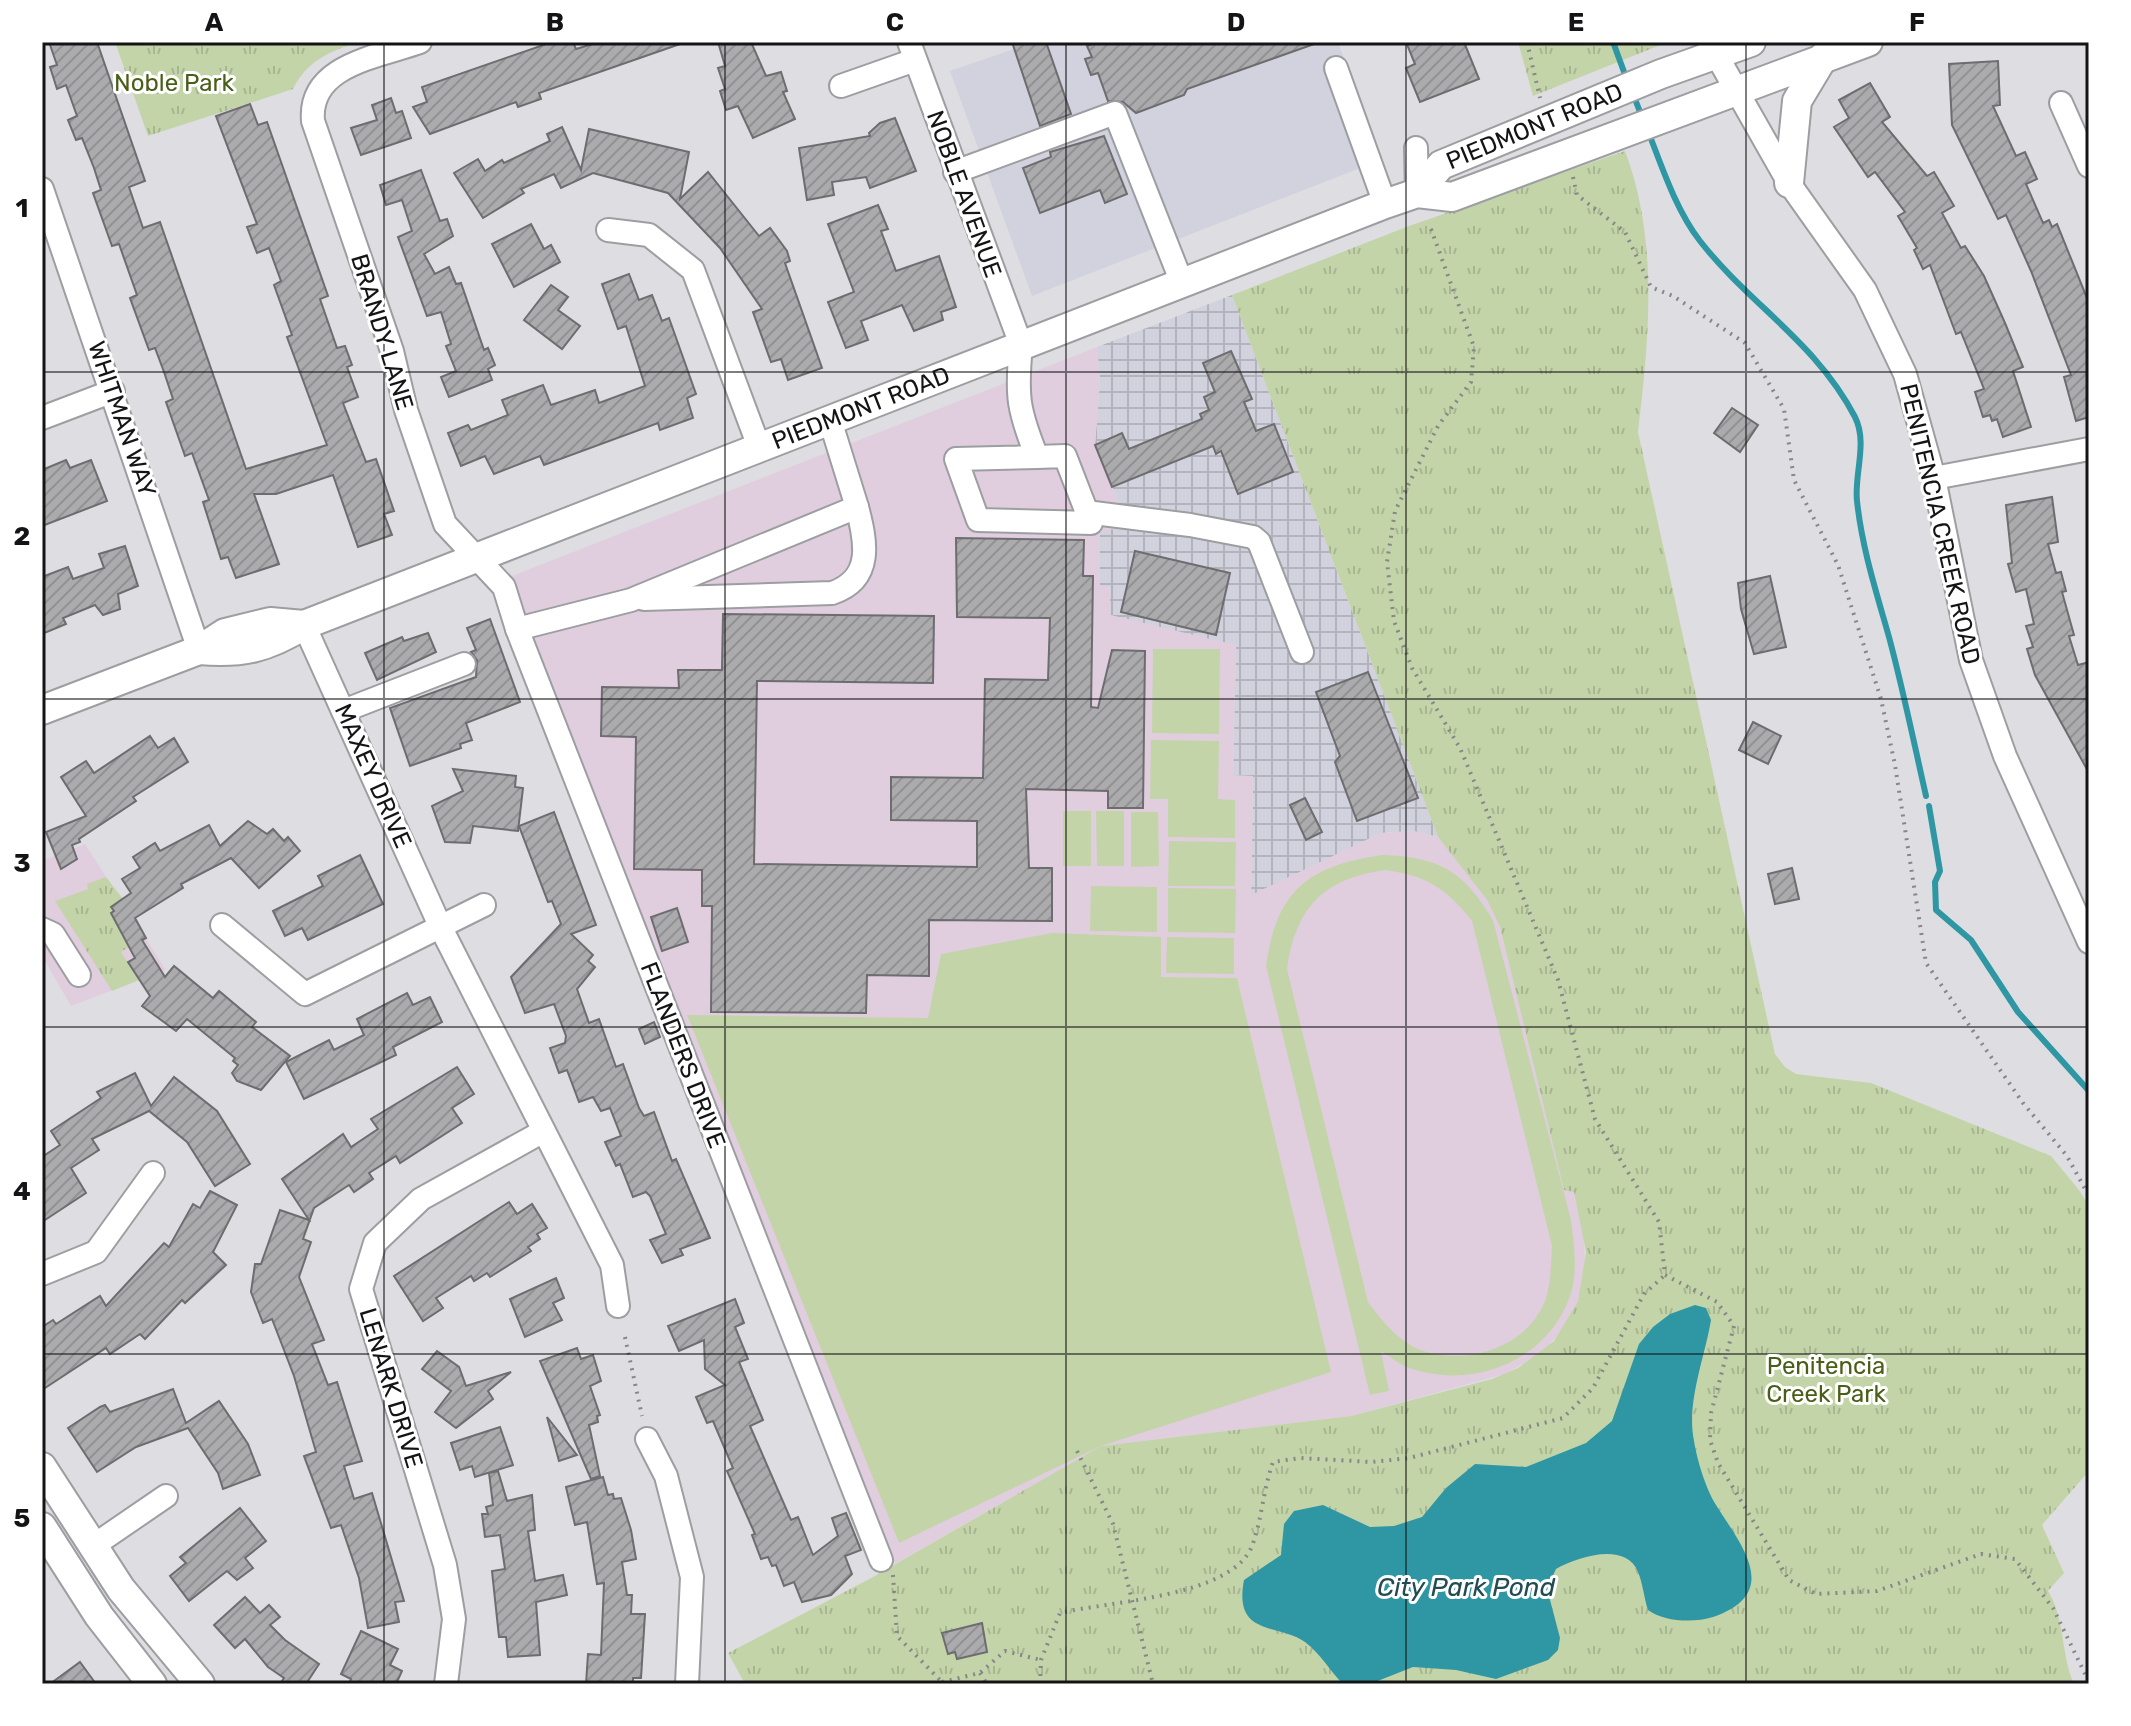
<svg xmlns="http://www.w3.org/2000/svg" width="2131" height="1726" viewBox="0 0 2131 1726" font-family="Rubik,sans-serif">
<defs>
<pattern id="industrial-grid" width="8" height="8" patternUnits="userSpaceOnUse" patternTransform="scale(2)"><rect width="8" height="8" fill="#d1d2dd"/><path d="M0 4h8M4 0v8" fill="none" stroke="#b3b3bd"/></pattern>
<pattern id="park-tufts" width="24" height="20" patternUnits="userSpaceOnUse" patternTransform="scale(2)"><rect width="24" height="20" fill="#c4d4a9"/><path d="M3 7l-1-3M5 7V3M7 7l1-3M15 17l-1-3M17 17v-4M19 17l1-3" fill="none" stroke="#a8b591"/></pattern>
<pattern id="building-hatch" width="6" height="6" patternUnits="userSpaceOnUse" patternTransform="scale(2)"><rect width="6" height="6" fill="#ababae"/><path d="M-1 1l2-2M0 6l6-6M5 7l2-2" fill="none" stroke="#929295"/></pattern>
</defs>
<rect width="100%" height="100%" fill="#dedee2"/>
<!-- built -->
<path fill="#d1d2dd" d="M1034,42H1338L1381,160L1032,296L950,71Z"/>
<!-- industrial -->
<path fill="url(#industrial-grid)" d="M1232,295L1438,837L1413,831L1381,833L1251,896L1253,776H1233L1236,646L1110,615V587H1100V532L1118,516V501L1095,445L1100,380L1097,347Z"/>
<!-- education -->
<g fill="#e0cedf">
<path d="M1097,347L1100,380L1095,445L1118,501V528L1100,532V586L1110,587V615L1236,645L1233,775L1253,776L1251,895L1381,833L1413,831L1438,837L1487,900L1500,927L1564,1189L1574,1192L1578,1208L1584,1235L1585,1270L1578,1301L1563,1329L1543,1352L1505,1374L1351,1416L1101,1446L895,1564L504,579Z"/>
<path d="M85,844L166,970L71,1006L42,956V861Z"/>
</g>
<!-- grass -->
<g fill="#c4d4a9" fill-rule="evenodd">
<path d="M1153,649H1220L1219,734L1152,733Z"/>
<path d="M1151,740L1219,741L1218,799L1235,800V838L1168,837V799H1150Z"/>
<rect x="1063" y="811" width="28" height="55"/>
<path d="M1096,811H1124V866H1097Z"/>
<path d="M1131,812H1158L1159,866L1131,867Z"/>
<path d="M1169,841L1236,842L1235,886H1168Z"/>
<path d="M1382,855C1439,857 1463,870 1493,920L1571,1220C1574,1246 1579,1273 1569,1299C1545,1361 1475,1389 1412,1369C1401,1366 1391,1357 1381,1351L1389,1391L1370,1395L1266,966C1277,890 1308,866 1382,855ZM1385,870C1427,876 1446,888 1472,921L1552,1246C1551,1265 1551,1284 1545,1301C1526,1349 1463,1367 1418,1349C1397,1340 1381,1319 1368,1302L1287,969C1296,907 1323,879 1385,870Z"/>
<path d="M1091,886L1157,887V932L1090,931Z"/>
<path d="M1168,888L1236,889L1235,933L1168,932Z"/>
<path d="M1052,933L1161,937V977L1237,978L1331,1372L1101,1446L899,1543L687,1015L928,1018L941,954Z"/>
<path d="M1167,937L1234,938V974L1166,973Z"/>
</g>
<!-- park -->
<g fill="url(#park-tufts)">
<path d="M115,42H358C329,52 308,60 293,89L148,136Z"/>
<path d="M1518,42H1668L1533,96Z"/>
<path d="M1625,151C1659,241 1649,339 1638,432L1775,1054L1785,1067L1796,1074L1871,1083L2051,1156L2079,1190L2089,1206V1471L2042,1525L2064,1573L2048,1591C2065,1618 2061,1655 2074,1684H745L728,1653L873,1577L1101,1446L1351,1416L1492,1379L1518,1368L1554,1341L1578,1301L1586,1252L1574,1192L1564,1190L1500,927L1487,900L1438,837L1232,295L1409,226Z"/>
<path d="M106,877L123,899V924L118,927L129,947L121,952L139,980L112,991L55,901L88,889L87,884Z"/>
</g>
<!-- water -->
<path fill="#2e97a3" d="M1695,1305L1706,1308L1711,1320C1705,1357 1686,1403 1694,1441C1697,1460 1706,1489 1716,1505C1741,1545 1783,1593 1713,1617C1694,1623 1664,1622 1648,1610C1644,1598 1643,1584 1638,1572C1626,1541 1577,1557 1556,1569L1550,1582L1549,1596L1560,1638L1558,1650L1548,1660L1496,1679L1456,1670L1413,1667L1370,1684H1343C1330,1671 1320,1653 1305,1642C1278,1623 1233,1637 1244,1580L1281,1555L1284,1524L1294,1511L1323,1505L1370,1527L1394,1526L1422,1517L1446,1488L1475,1464L1526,1467L1586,1443L1612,1421L1639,1344L1653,1327L1670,1314Z"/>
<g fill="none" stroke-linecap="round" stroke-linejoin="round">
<!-- stream -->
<g stroke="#2e97a3" stroke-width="6">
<path d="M1613,42L1627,80"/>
<path d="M1633,94L1642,117"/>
<path d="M1648,131C1662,167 1676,210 1700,241C1750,305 1816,342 1855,417C1868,443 1854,474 1857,501C1862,548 1876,591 1889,637C1903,689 1914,743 1926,796"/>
<path d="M1929,806L1940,871L1935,882L1936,910L1971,940L2018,1012L2089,1091"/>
</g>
</g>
<!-- building -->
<g fill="url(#building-hatch)" stroke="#6d6d70" stroke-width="2">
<path d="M49,42H97L145,181L129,187L143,228L160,222L246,469L327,445L287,337L292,335L274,285L281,281L269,248L257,253L247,227L257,224L216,116L250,104L258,125L267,122L328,296L320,299L337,348L345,346L352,365L347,367L358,397L343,403L366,462L376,459L394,511L384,514L392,535L358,547L333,475L276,494H254L279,564L236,578L228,557L221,559L203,502L209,500L192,453L185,456L166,402L173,399L164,372L155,348L149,350L130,298L137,295L119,244L112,246L93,193L101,190L94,168L82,138L76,140L68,120L77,116L66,85L57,89L50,67L57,65Z"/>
<path d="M552,42H573L576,49L599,42L680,44L539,93L541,99L518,107L516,102L430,134L413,107L427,102L422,87Z"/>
<path d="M718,42H751L766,76L781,72L787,91L783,92L795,119L753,138L738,106L726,110L720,91L725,89L718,68L725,66Z"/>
<path d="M1012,42H1046L1071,114L1040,126Z"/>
<path d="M1097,42H1317V43L1187,89L1184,95L1136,113L1123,102L1108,101L1098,73L1091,75L1085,59L1092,57L1087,46Z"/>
<path d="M1406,42H1464L1479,79L1420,102L1406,68L1415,64Z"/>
<path d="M1998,61L2000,105L1993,106L2016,156L2025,152L2037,179L2026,184L2043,223L2049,220L2052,227L2057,224L2089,303V417L2076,421L2064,377L2071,375L2031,271L2006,215L1998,219L1952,125L1949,64Z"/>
<path d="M1870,83L1890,117L1882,122L1927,176L1934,172L1954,206L1942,213L1961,248L1965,246L1984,276L2005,323L2023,367L2013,371L2031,427L2003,437L1997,419L1992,421L1990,415L1983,417L1975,392L1984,389L1961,332L1956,334L1930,265L1923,269L1914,250L1917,248L1898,216L1905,212L1875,172L1868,177L1834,127L1849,118L1839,100Z"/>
<path d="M391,98L396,113L402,111L411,138L361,155L351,128L377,120L372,105Z"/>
<path d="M895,118L916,171L870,188L866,177L832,182L834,195L807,200L799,148L870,136L869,133L880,123Z"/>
<path d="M562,127L581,170L589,129L689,152L680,199L708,172L759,236L770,228L787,251L790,261L785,263L822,368L788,380L781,359L771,362L753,312L762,309L720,248L668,193L593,173L561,188L554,174L521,189L524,193L483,218L454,173L478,159L485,171L502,160L504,163L550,141L547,134Z"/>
<path d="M1104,136L1127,194L1105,203L1100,190L1040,213L1023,168L1051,157L1050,152Z"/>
<path d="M421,170L440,221L447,219L453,236L424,254L435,274L449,267L456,284L461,283L484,350L488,348L495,365L488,369L492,380L449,397L441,377L456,371L446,346L451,344L441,312L427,316L398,237L412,231L402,200L386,205L380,185Z"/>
<path d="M878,205L888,229L881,231L896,271L939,256L956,307L941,312L943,320L914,331L902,305L861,321L868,340L846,348L828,302L854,292L828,224Z"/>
<path d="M531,224L544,249L551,245L560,262L514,287L492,244Z"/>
<path d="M629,274L639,300L652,295L662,321L669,318L696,394L687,398L693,418L660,430L658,423L544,465L540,456L494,474L485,456L461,466L448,433L468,425L471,430L508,415L502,400L543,385L551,405L595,390L599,403L645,386L626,326L618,329L602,284Z"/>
<path d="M551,285L568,297L558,310L580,326L562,349L524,320Z"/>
<path d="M1231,351L1252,399L1244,402L1256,431L1274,424L1293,472L1238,494L1221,451L1216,454L1213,446L1112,487L1095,445L1122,433L1129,449L1202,419L1200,414L1209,410L1204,397L1215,392L1203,363Z"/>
<path d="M1732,408L1758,425L1740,452L1714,433Z"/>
<path d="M66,460L70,468L91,460L107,501L42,526V470Z"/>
<path d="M2052,497L2058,542L2048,544L2056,573L2061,572L2066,591L2062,592L2074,635L2069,636L2078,665L2089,662V773L2035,675L2027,649L2033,647L2026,626L2034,624L2026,589L2016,592L2008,564L2012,563L2006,505Z"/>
<path d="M956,538L1084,540L1083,576H1093L1091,707L1098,708L1112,650L1145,651L1143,808H1108V791L1026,789L1029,868H1052V921L929,920V976L867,975L866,1013L711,1012L712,906H702V870L634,869L636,737L601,736L602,687L679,688L678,670H722L723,614L934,616L933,683L757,681L754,864L977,867V821L891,820V777L983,778L985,679L1048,680L1050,618L957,617Z"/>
<path d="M125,546L138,586L118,594L120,609L103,615L95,605L63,618L66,624L42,634V577L68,567L73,579L104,568L99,554Z"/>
<path d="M1135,551L1230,573L1216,635L1121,612Z"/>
<path d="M1770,576L1786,647L1754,654L1741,609L1738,583Z"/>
<path d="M490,619L520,702L466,723L472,740L460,744L461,748L410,766L390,708L476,677L477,660L471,652L476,650L467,628Z"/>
<path d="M428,633L436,652L377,680L365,653L402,637L404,641Z"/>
<path d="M1368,672L1418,798L1357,821L1335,762L1340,756L1316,692Z"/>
<path d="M1753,722L1781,736L1768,764L1739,750Z"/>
<path d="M150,736L158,748L174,738L188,762L133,797L136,801L79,839L80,842L72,845L77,859L61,869L46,832L86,816L61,777L86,761L94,773Z"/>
<path d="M453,769L516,776L515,787L523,788L518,831L473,826L470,843L445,842L432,806L463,791Z"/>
<path d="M1305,798L1322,832L1306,840L1290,805Z"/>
<path d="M554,812L596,925L571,934L593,955L588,961L595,967L577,989L589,1023L599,1019L616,1067L623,1064L639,1108L644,1116L654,1112L672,1161L676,1159L710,1238L680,1249L683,1255L662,1263L650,1240L666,1234L650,1196L646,1192L633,1197L620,1164L616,1166L605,1142L621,1136L610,1108L601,1111L593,1097L579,1102L567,1070L559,1073L550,1048L565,1043L566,1036L554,1004L525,1013L511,977L561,924L552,901L548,902L519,826Z"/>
<path d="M248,821L267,834L273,829L284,841L288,837L300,851L259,888L231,858L181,884L183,888L135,918L146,938L142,940L165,977L174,966L213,998L219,991L256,1022L252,1027L290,1056L261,1090L237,1081L232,1073L238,1065L233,1061L235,1058L187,1019L176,1031L142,1006L150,996L128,962L135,958L111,913L114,911L111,907L131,893L122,879L140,868L133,857L155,843L160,851L209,825L220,846Z"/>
<path d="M360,855L383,904L308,940L302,928L285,936L273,911L323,886L318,876Z"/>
<path d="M1792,868L1799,899L1775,904L1768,874Z"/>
<path d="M677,908L688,942L662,951L651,917Z"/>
<path d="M407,993L413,1005L430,997L442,1022L393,1047L396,1055L304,1099L286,1062L329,1040L334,1050L364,1035L357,1019Z"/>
<path d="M654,1022L660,1037L645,1044L639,1029Z"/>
<path d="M457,1067L474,1094L452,1108L462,1123L400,1163L396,1156L369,1173L373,1179L354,1192L349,1185L314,1208L303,1239L311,1242L299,1277L324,1340L312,1344L328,1385L337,1382L362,1461L344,1466L354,1499L372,1493L404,1601L395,1602L399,1622L368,1628L359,1578L341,1525L331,1528L304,1456L316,1452L294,1376L272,1319L263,1323L251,1292L255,1264H261L280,1210L309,1220L282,1179L343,1134L351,1147L378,1129L371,1119Z"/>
<path d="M135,1073L151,1106L174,1077L217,1111L250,1164L215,1186L187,1142L149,1111L92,1139L99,1150L71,1168L86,1193L42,1222V1157L60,1145L51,1131L101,1098L97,1092Z"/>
<path d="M210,1191L237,1205L213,1252L226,1265L185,1303L182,1300L145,1339L140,1334L110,1354L106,1348L42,1390V1327L53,1320L56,1324L100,1296L106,1306L164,1243L169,1247L193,1204L200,1208Z"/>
<path d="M509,1202L517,1214L532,1204L547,1228L537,1234L540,1239L528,1247L531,1251L490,1277L487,1273L474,1281L471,1276L436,1298L443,1308L423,1321L394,1276Z"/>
<path d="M556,1278L564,1298L553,1303L562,1320L525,1337L510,1299Z"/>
<path d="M735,1299L744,1323L735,1327L748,1359L739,1362L763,1420L750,1426L791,1520L798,1517L813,1555L838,1536L832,1518L846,1513L861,1550L845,1556L852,1574L831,1595L802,1602L794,1582L784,1586L776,1565L772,1566L768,1557L761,1559L752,1535L755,1534L727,1471L733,1468L713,1421L707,1423L696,1397L725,1385L705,1369L704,1340L679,1351L668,1326Z"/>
<path d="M577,1348L581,1359L593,1355L601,1381L590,1386L600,1415L597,1416L598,1422L589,1425L600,1476L591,1479L540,1361Z"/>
<path d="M437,1351L459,1367L466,1386L511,1372L488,1391L493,1399L456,1428L435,1412L451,1391L422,1369Z"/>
<path d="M173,1389L186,1423L219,1401L248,1444L260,1475L223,1489L218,1473L188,1428L136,1447L97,1472L68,1428L100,1407L105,1405L110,1412Z"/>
<path d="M547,1417L577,1455L559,1461Z"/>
<path d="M500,1427L513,1465L475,1477L472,1466L460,1470L451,1443Z"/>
<path d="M498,1471L507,1501L532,1495L535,1530L528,1531L535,1581L563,1575L567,1595L536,1602L540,1655L508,1657L506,1637H499L492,1571L505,1569L500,1535L485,1537L482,1514H488L486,1507L493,1505L489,1473Z"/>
<path d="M603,1477L608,1495L613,1494L614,1499L621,1498L631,1530L636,1559L622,1562L627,1595H632L631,1614H645L641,1678H633V1684H586L588,1654L601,1655L604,1583L597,1584L587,1522L575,1525L566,1487Z"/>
<path d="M240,1508L266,1541L245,1558L253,1568L237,1580L227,1571L189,1601L170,1576L186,1563L180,1557Z"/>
<path d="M245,1597L260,1613L269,1605L280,1617L270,1625L285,1640L319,1664L306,1684H280L284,1678L268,1667L245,1639L235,1648L214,1625Z"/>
<path d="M982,1623L987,1652L957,1659L955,1652L948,1654L942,1633Z"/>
<path d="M361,1631L398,1649L390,1665L402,1671L396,1684H349L351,1679L341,1674Z"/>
<path d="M80,1662L96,1684H50Z"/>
</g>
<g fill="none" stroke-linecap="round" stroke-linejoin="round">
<!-- minor casing -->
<g stroke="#9d9ea1" stroke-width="26">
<g id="minor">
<path d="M420,42C378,57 308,65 313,121L392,351L406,410L445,524L504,587L517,629L881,1560"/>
<path d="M909,42L1021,345C1016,396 1018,410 1037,457L956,459L978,520L1091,523L1065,456L1037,457"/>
<path d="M1709,42L1789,183L1865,290L1905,374L1934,478L1971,660L2005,756L2089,942"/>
<path d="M1336,68L1385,204"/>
<path d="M841,86L915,60"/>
<path d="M2061,103L2089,166"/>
<path d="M1416,148L1417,193"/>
<path d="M955,172L1115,113L1182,283"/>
<path d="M42,189L199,650"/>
<path d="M608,230L649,235L693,270L759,447"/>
<path d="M42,418L113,391"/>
<path d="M1934,478L2089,449"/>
<path d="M1086,512L1190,525L1253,537L1259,542L1302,652"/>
<path d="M644,599L832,593C874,579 866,541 857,507"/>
<path d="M304,625L441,928L612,1265L618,1306"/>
<path d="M517,629L631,600L857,507L830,420"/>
<path d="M343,711L464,664"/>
<path d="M222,925L305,994L484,905"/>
<path d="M42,929L53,934L79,975"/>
<path d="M42,1274L96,1252L153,1173"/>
<path d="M647,1439L666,1476L692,1577L687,1684"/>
<path d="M93,1546L166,1496"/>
<path d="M446,1684L454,1619L445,1565L361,1289L375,1243L421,1199L542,1132"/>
</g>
</g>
<!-- major casing -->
<g stroke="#9d9ea1" stroke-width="32">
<g id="major">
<path d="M1789,183L1797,101L1824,56"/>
<path id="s1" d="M1417,193L1441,165L1661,74L1751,42"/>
<path id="s2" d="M199,650C242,654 267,648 304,625L1385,204L1417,193L1452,197L1868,42"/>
<path d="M42,710L199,650L225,633L270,622L304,625"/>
<path d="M42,1467L121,1589L200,1684"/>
<path d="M42,1527L99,1616L152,1684"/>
</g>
</g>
<!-- path -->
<g stroke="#87878a" stroke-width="4" stroke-dasharray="2 6" stroke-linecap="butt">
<path d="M1527,42L1540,98"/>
<path d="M1573,177L1577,195L1625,232L1651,287L1673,296L1745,343L1784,409L1794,480L1838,565L1881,699L1895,765L1926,963L2023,1103L2067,1156L2089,1196"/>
<path d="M1431,229L1474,347L1471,382L1438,426L1395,511L1387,562L1394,621L1412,668L1460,748L1558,980L1595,1119L1659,1222L1665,1275L1717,1302L1734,1326L1711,1413L1710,1440L1718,1463L1789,1580L1816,1594L1877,1591L1981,1554L2015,1559L2053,1608L2089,1682"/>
<path d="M625,1337L642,1416"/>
<path d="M1077,1451L1113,1524L1153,1684"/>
<path d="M893,1575L897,1636L942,1682"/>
<path d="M980,1673L987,1684"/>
<path d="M942,1682L980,1673L1005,1651L1041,1660"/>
<path d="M1040,1684L1041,1660L1060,1613C1110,1601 1232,1597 1252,1546C1262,1520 1263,1490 1273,1462L1300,1458L1372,1462L1409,1458L1563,1418L1593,1388L1644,1294L1665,1275"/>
</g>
<!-- minor -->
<use href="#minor" stroke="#fff" stroke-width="22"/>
<!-- major -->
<use href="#major" stroke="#fff" stroke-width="28"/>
</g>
<!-- grid -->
<path fill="none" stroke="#141416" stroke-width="2" stroke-opacity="0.55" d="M384,42V1684M725,42V1684M1066,42V1684M1406,42V1684M1746,42V1684M42,372H2089M42,699H2089M42,1027H2089M42,1354H2089"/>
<g text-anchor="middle" stroke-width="6" stroke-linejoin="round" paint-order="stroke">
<!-- park labels -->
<g font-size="24" fill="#495e16" stroke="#fff">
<text x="174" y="91">Noble Park</text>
<text x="1826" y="1374">Penitencia<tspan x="1826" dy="28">Creek Park</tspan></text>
</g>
<!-- street labels -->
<g font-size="24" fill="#141416" stroke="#fff">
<text dy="8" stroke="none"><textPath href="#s1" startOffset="138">PIEDMONT ROAD</textPath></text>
<text transform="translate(964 194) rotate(70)" y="8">NOBLE AVENUE</text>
<text transform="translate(382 332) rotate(73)" y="8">BRANDY LANE</text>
<text dy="8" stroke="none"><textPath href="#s2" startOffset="708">PIEDMONT ROAD</textPath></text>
<text transform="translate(122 419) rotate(71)" y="8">WHITMAN WAY</text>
<text transform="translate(1940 524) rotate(77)" y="8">PENITENCIA CREEK ROAD</text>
<text transform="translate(373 776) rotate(66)" y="8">MAXEY DRIVE</text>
<text transform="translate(683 1055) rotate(69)" y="8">FLANDERS DRIVE</text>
<text transform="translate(391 1388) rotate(73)" y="8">LENARK DRIVE</text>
</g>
<!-- water labels -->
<g font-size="26" font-style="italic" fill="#204c52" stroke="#fff">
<text x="1466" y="1596">City Park Pond</text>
</g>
</g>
<!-- border -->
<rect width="2131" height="1726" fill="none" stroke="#ffffff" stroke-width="88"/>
<rect x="44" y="44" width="2043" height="1638" fill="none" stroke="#141416" stroke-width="3"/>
<g font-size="26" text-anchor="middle" font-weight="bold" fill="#141416">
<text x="214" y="31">A</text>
<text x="555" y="31">B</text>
<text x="895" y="31">C</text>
<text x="1236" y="31">D</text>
<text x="1576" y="31">E</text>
<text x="1917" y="31">F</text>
<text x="22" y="217">1</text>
<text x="22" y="545">2</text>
<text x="22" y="872">3</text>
<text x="22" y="1200">4</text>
<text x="22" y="1527">5</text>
</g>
</svg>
